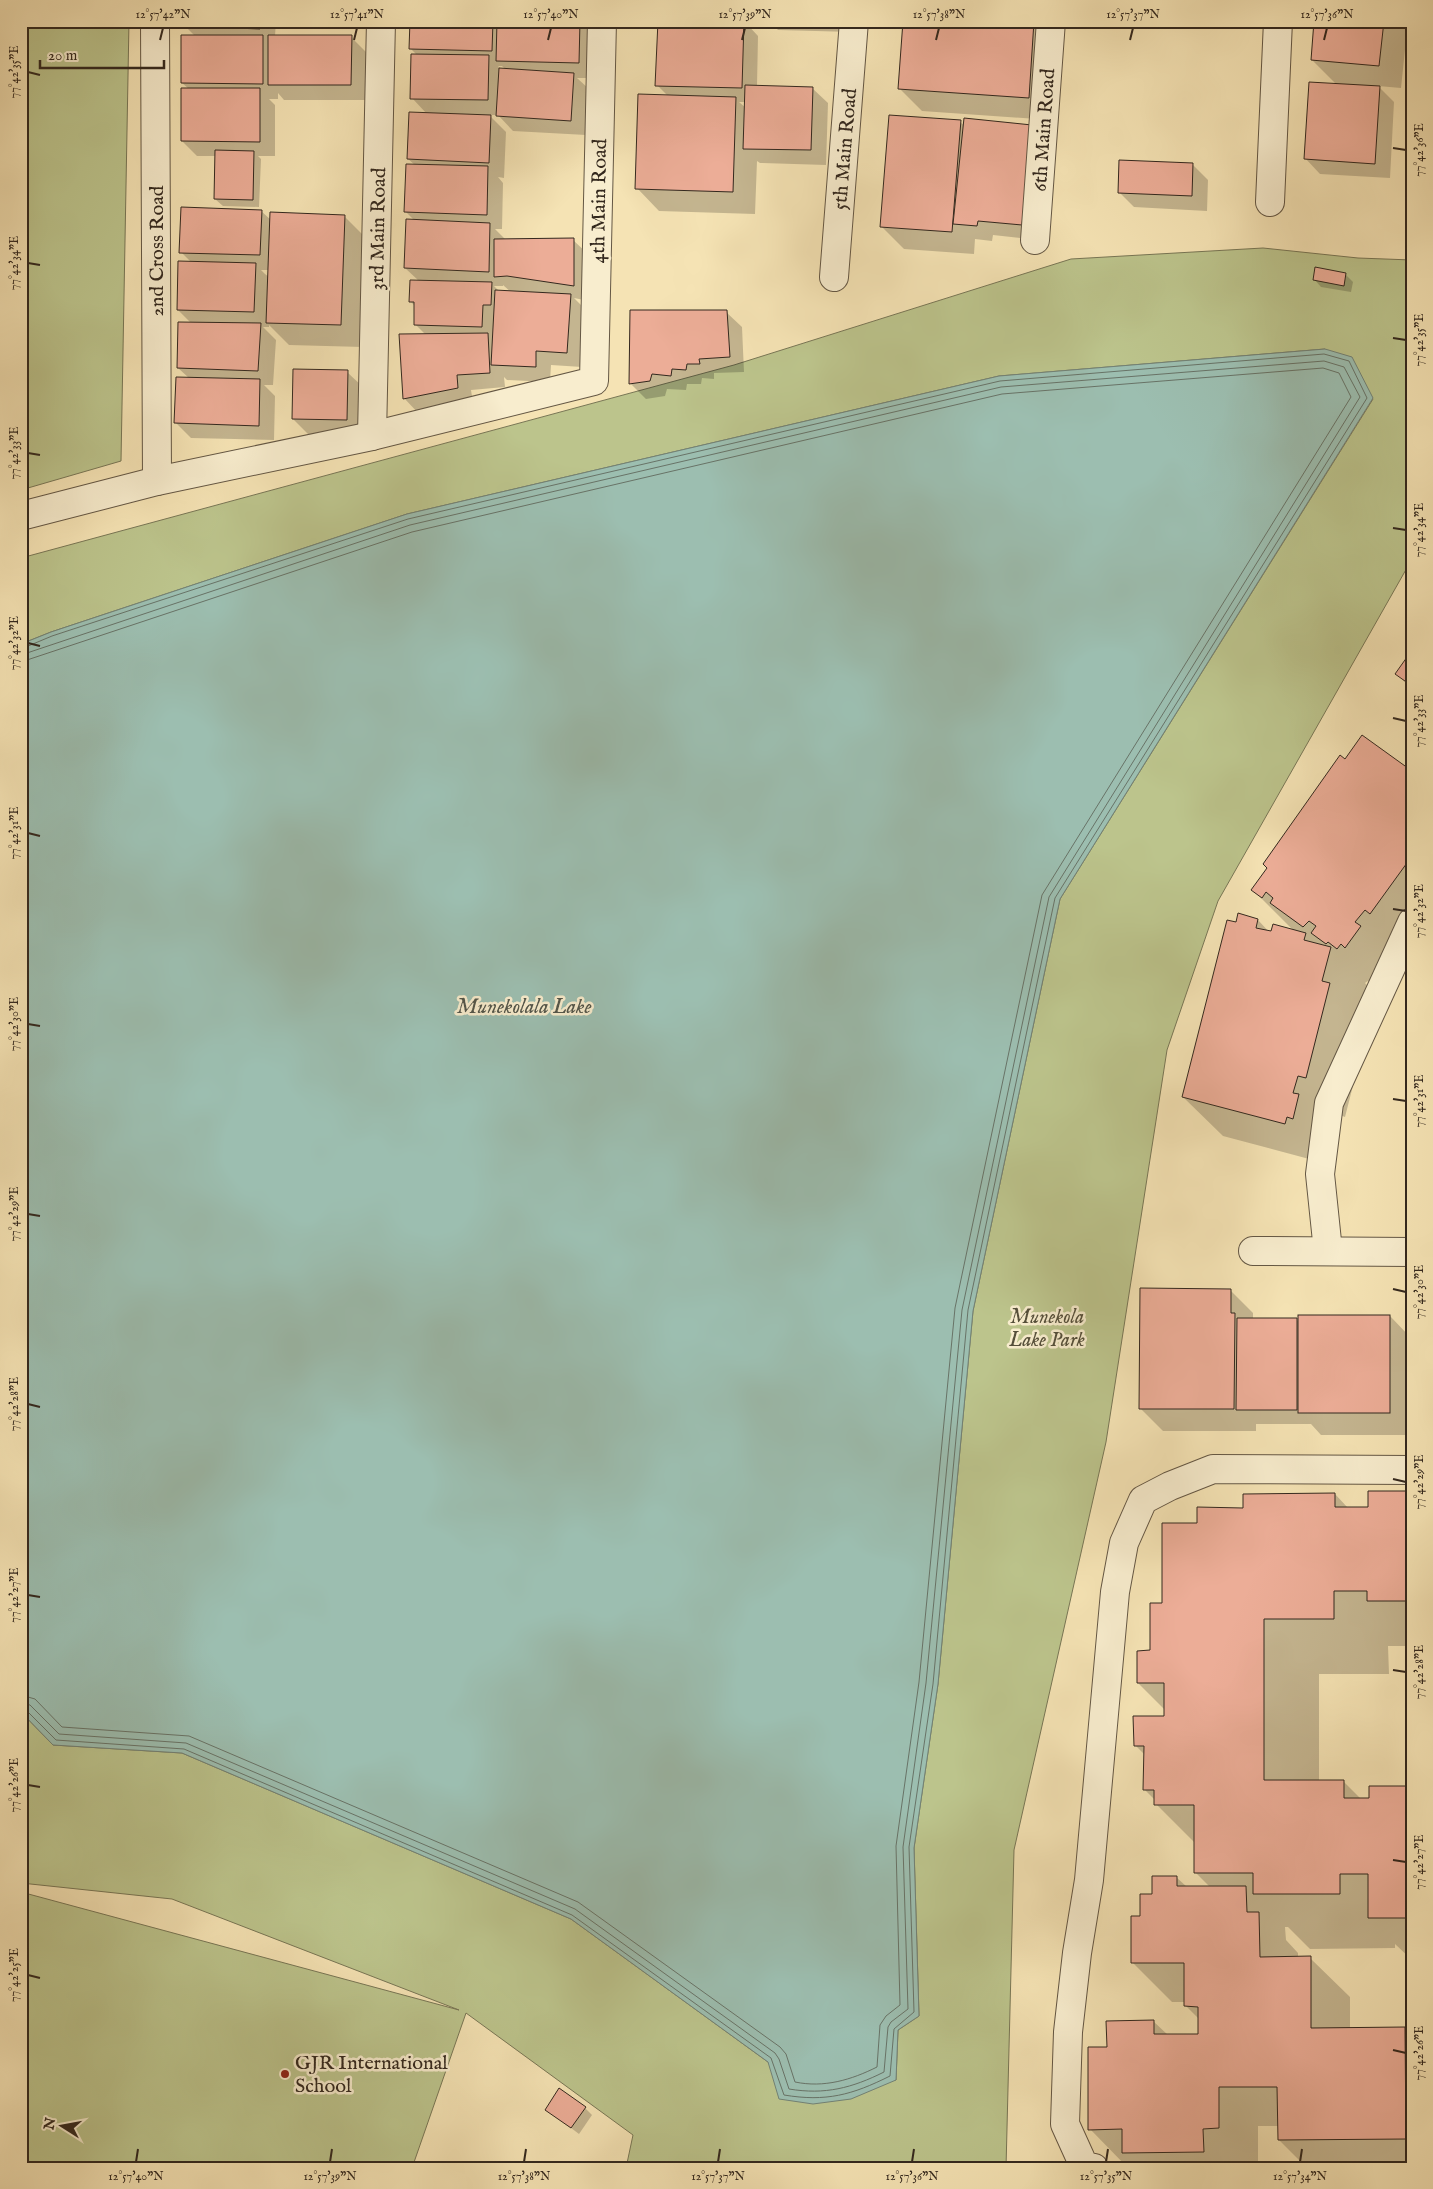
<svg xmlns="http://www.w3.org/2000/svg" width="1433" height="2189" viewBox="0 0 1433 2189" font-family="'IM FELL English',serif">
<rect width="100%" height="100%" fill="#f5e3b4"/>
<filter id="stains"><feTurbulence type="fractalNoise" baseFrequency=".004" numOctaves="4"/><feColorMatrix values="0 0 0 0 .2 0 0 0 0 .09 0 0 0 0 .02 0 0 0 .5 -.17"/></filter>
<radialGradient id="worn" r=".72"><stop offset=".6" stop-color="#630" stop-opacity="0"/><stop offset="1" stop-color="#630" stop-opacity=".3"/></radialGradient>
<!-- green -->
<g fill="#bcc48c" stroke="#787655">
<path d="M21,21H129L121,461L21,490Z"/>
<path d="M1263,248L1358,258L1412,260V559L1218,901L1167,1050L1106,1442L1014,1850L1006,2168H626L633,2135L466,2013L412,2168H21V1892L459,2010L172,1899L21,1883V1712L53,1745L182,1753L571,1919L768,2062L896,2080L898,2030L919,2016L914,1848L938,1684L973,1311L1060,899L1373,399L1325,349L999,376L407,514L51,632L21,644V558L734,365L1071,259Z"/>
</g>
<!-- water -->
<path fill="#9cbeb0" stroke="#728276" d="M1325,349L1352,357L1373,398L1060,899L973,1311L938,1684L914,1848L919,2016L898,2030L896,2080L851,2099L813,2104L779,2099L768,2062L571,1919L182,1753L53,1745L21,1712V644L51,632L407,514L999,376Z"/>
<!-- shadow -->
<g fill="#0003" fill-rule="evenodd">
<path d="M185,21H276L275,36L351,37L366,52V100H284L278,93V99H269L275,105V156H258L261,159L259,207L223,206L215,199L216,156H197L182,141L189,89L182,83L195,36L185,26Z"/>
<path d="M411,21H586L595,31L594,78H577L589,89L586,135L513,131L498,115H489L506,132L504,178L498,177L503,183L502,229H495L506,240H573L589,255V301L574,298L586,310L582,367L551,365L550,382L507,380L504,377L505,387L471,390L473,403L419,414L404,398L426,335L415,324V306L411,302L419,281L405,268L415,221L406,212L415,165L408,159L427,114L412,98L417,55L410,48ZM498,66H502L506,70H502ZM503,285L511,292H500L494,286H503Z"/>
<path d="M744,21L758,36L757,86L812,88L828,103L826,165L760,163L757,161L755,214L659,211L637,188L668,96L657,85ZM739,102H746V108Z"/>
<path d="M769,21H852V32L778,30Z"/>
<path d="M904,21H1058L1051,120L922,111L900,89Z"/>
<path d="M1316,21H1408L1401,88L1378,86L1394,102L1390,178L1320,174L1305,158L1337,85L1312,60Z"/>
<path d="M960,122L965,126L1032,127L1037,240L993,235L992,241L975,239L974,254L904,249L881,226Z"/>
<path d="M1193,165L1208,180L1207,211L1134,207L1119,192Z"/>
<path d="M261,211L271,220L344,216L367,239L363,347L289,345L269,325V327H263L276,340L273,385H264L275,396L274,440L191,438L175,422L189,378L178,368L192,324L178,310L191,262L181,252ZM261,270H269V277L265,274Z"/>
<path d="M1345,274L1353,282L1351,292L1321,287L1314,279Z"/>
<path d="M726,312L742,327L744,372L714,373V379L702,378L701,384H687L686,390L667,389L665,396L646,399L631,384Z"/>
<path d="M347,372L363,387L361,435L308,434L293,419Z"/>
<path d="M1412,653V689L1397,674Z"/>
<path d="M1345,761L1412,773V950L1377,988L1368,981L1365,983L1370,988L1369,1023L1345,1117L1337,1114L1324,1163L1223,1136L1183,1097L1237,924L1258,920L1270,933L1294,931L1253,890Z"/>
<path d="M1230,1290L1253,1313V1319H1296L1299,1322L1390,1316L1411,1338L1412,1310V1435H1321L1311,1424H1256V1431H1163L1140,1408Z"/>
<path d="M1412,1492V1646H1388L1389,1674H1319V1781H1343L1361,1799H1371L1412,1787V1960L1395,1944V1948L1310,1949L1288,1927H1285L1286,1940L1298,1953V1958H1310L1350,1997V2029H1405L1412,2036V2168H1307L1279,2140V2126H1258V2167L1128,2168L1090,2129L1108,2048L1153,2021L1168,2035H1199V2019L1186,2006V2002H1172L1133,1963L1142,1918L1153,1895L1176,1877L1187,1887H1210L1195,1872V1843L1156,1804V1801L1145,1790V1755L1135,1745L1165,1717V1710L1138,1683L1151,1652L1164,1604L1199,1525L1244,1509L1335,1494L1348,1508H1369Z"/>
<path d="M585,2108L592,2115L579,2134L546,2109Z"/>
</g>
<g fill="none" stroke-linecap="round" stroke-linejoin="round">
<!-- shore -->
<g stroke="#687367" stroke-width="1">
<path d="M21,649L52,636L408,519L1000,381L1324,354L1349,361L1367,398L1055,898L968,1310L933,1684L909,1847L914,2012L894,2029L890,2076C852,2095 826,2102 784,2095L771,2058L572,1915L184,1749L56,1740L27,1711L21,1709"/>
<path d="M21,655L410,525L1001,387L1324,361L1344,367L1360,397L1049,897L962,1310L926,1683L903,1847L908,2009L891,2022L888,2027L884,2072C852,2088 825,2095 789,2089L779,2059L775,2053L575,1909L186,1743L59,1734L30,1705L21,1703"/>
<path d="M21,662L412,532L1002,394L1323,368L1339,373L1351,397L1042,895L955,1308L919,1682L896,1846L900,2005L886,2016L880,2025L877,2067C851,2080 824,2088 795,2082L786,2054L780,2047L578,1902L189,1736L62,1727L35,1699L21,1695"/>
</g>
</g>
<!-- building -->
<g fill="#ecad97" stroke="#33281e">
<path d="M184,21H260V29L184,26Z"/>
<path d="M410,21H493L492,51L409,49Z"/>
<path d="M497,21H580L579,63L496,61Z"/>
<path d="M658,21H744L742,88L655,86Z"/>
<path d="M903,21H1034L1029,98L898,89Z"/>
<path d="M1314,21H1384L1379,66L1311,60Z"/>
<path d="M181,35H263V84L181,83Z"/>
<path d="M268,35H352L351,85H268Z"/>
<path d="M411,54L489,55L488,100L410,99Z"/>
<path d="M499,68L574,73L571,121L496,116Z"/>
<path d="M1309,82L1380,86L1375,164L1304,159Z"/>
<path d="M745,85L813,87L811,150L743,149Z"/>
<path d="M181,88H260V142L181,141Z"/>
<path d="M638,94L736,97L733,192L635,189Z"/>
<path d="M409,112L491,115L489,163L407,159Z"/>
<path d="M889,115L961,120L952,232L880,227Z"/>
<path d="M964,118L1032,125L1022,225L978,221L977,226L953,224Z"/>
<path d="M215,150L254,151L253,200L214,199Z"/>
<path d="M1119,160L1193,163L1192,196L1118,193Z"/>
<path d="M406,164L488,166L487,215L404,212Z"/>
<path d="M181,207L262,210L260,255L179,253Z"/>
<path d="M270,212L345,215L341,325L266,323Z"/>
<path d="M406,219L490,223L489,272L404,268Z"/>
<path d="M574,238V286L507,276L494,277V239Z"/>
<path d="M178,261L256,263L254,312L177,310Z"/>
<path d="M1315,267L1346,273L1344,286L1313,280Z"/>
<path d="M410,280L492,282L491,305H483L482,327L414,325V302H409Z"/>
<path d="M495,290L571,294L567,353L536,351V367L491,365Z"/>
<path d="M630,310H727L730,357L699,359L700,364H687L686,370L672,369L671,376L652,374L650,381L629,384Z"/>
<path d="M178,322L261,323L258,371L177,368Z"/>
<path d="M488,333L490,373L457,375L458,388L403,399L399,334Z"/>
<path d="M293,369L348,370L347,420L292,419Z"/>
<path d="M176,377L260,379L259,426L174,423Z"/>
<path d="M1412,650V686L1395,674Z"/>
<path d="M1362,735L1412,771V856L1370,914L1365,910L1355,922L1361,926L1345,948L1341,944L1337,949L1328,942L1326,944L1311,933L1316,926L1309,921L1303,927L1270,903L1273,898L1266,892L1262,898L1251,890L1267,868L1263,864L1340,755L1345,759Z"/>
<path d="M1238,913L1258,919L1256,928L1271,931L1273,924L1306,933L1304,940L1331,947L1322,981L1330,983L1306,1078L1298,1076L1293,1093L1299,1094L1293,1119L1287,1117L1285,1124L1182,1097L1227,920L1236,922Z"/>
<path d="M1140,1288L1231,1289V1313H1235L1234,1409H1139Z"/>
<rect x="1410" y="1308" width="2" height="107"/>
<rect x="1298" y="1315" width="92" height="98"/>
<path d="M1237,1318H1297V1410H1236Z"/>
<path d="M1368,1491H1412V1601H1367V1591H1334V1619H1264V1780H1344V1798H1369V1786H1412V1918H1368V1874H1340V1894H1253V1873H1194V1805H1154V1790H1143L1144,1746H1134L1133,1716H1164V1683H1137V1651L1150,1650V1603H1162V1523H1197V1507L1243,1508V1494L1335,1493V1507H1368Z"/>
<path d="M1152,1876H1177V1886H1246L1247,1912H1259L1260,1957L1311,1956V2028L1405,2027L1406,2139L1278,2140L1277,2087H1219V2128L1203,2129L1204,2152L1122,2153V2129L1088,2130V2047H1107L1106,2021L1154,2020V2034H1198V2007L1184,2006V1963H1131V1916H1140V1894H1152Z"/>
<path d="M559,2088L586,2107L571,2128L545,2110Z"/>
<path d="M463,2163L485,2168H462Z"/>
</g>
<g fill="none" stroke-linecap="round" stroke-linejoin="round">
<!-- minor casing -->
<g stroke="#645744" stroke-width="30">
<g id="minor">
<path d="M155,21L157,481"/>
<path d="M1270,202L1278,21"/>
<path d="M1035,240L1051,21"/>
<path d="M834,277L854,21"/>
<path d="M372,436L381,21"/>
<path d="M21,516L157,481L372,436L594,381L602,21"/>
<path d="M1253,1251L1412,1252"/>
<path d="M1328,1251L1320,1174L1329,1103L1412,922"/>
<path d="M1094,2168L1084,2166L1065,2124L1068,2032L1077,1953L1089,1880L1115,1592L1124,1543L1143,1500L1170,1486L1213,1469L1412,1470"/>
</g>
</g>
<!-- minor -->
<use href="#minor" stroke="#f8edce" stroke-width="28"/>
</g>
<!-- ticks -->
<path fill="none" stroke="#33281e" stroke-width="2" d="M160,40L163,28M354,40L357,28M548,40L551,28M742,40L745,28M936,40L939,28M1130,40L1133,28M1324,40L1327,28M28,72L40,75M1393,148L1406,150M28,263L40,265M1393,338L1406,340M28,453L40,455M1393,528L1406,530M28,643L40,646M1393,718L1406,721M28,833L40,836M1393,909L1406,911M28,1024L40,1026M1393,1099L1406,1101M28,1214L40,1216M1393,1289L1406,1292M28,1404L40,1407M1393,1479L1406,1482M28,1595L40,1597M1393,1670L1406,1672M28,1785L40,1787M1393,1860L1406,1862M28,1975L40,1978M1393,2050L1406,2053M136,2162L138,2149M330,2162L332,2149M524,2162L526,2149M718,2162L720,2149M912,2162L914,2149M1106,2162L1108,2149M1300,2162L1302,2149"/>
<!-- markers -->
<circle fill="#8f2418" stroke="#f8edce" stroke-width="2" cx="285" cy="2074" r="5"/>
<g text-anchor="middle" stroke-width="5" stroke-linejoin="round" paint-order="stroke">
<!-- street labels -->
<g font-size="20" fill="#33281e" stroke="#f8edce">
<text transform="translate(1043 130) rotate(-86)" y="7">6th Main Road</text>
<text transform="translate(844 149) rotate(-85)" y="7">5th Main Road</text>
<text transform="translate(598 201) rotate(-89)" y="7">4th Main Road</text>
<text transform="translate(377 229) rotate(-89)" y="7">3rd Main Road</text>
<text transform="translate(156 251) rotate(-90)" y="7">2nd Cross Road</text>
</g>
<!-- park labels -->
<g font-size="20" font-style="italic" fill="#554f3a" stroke="#f8edce">
<text x="1047" y="1323">Munekola<tspan x="1047" dy="23">Lake Park</tspan></text>
</g>
<!-- poi labels -->
<g font-size="20" fill="#33281e" stroke="#f8edce" text-anchor="start">
<text x="295" y="2069">GJR International<tspan x="295" dy="23">School</tspan></text>
</g>
<!-- water labels -->
<g font-size="21" font-style="italic" fill="#52554a" stroke="#f8edce">
<text x="524" y="1013">Munekolala Lake</text>
</g>
</g>
<!-- margin -->
<rect width="1433" height="2189" fill="none" stroke="#f5e3b4" stroke-width="55"/>
<!-- north arrow -->
<g transform="translate(62 2126) rotate(281)" stroke="#f8edce" stroke-width="4" paint-order="stroke">
<path d="M0-4L9 19L0 12L-9 19Z" fill="#33281e"/>
<text y="-8" font-size="14" font-weight="bold" text-anchor="middle" fill="#33281e">N</text>
</g>
<!-- scale -->
<path d="M40 60v8h124v-8" fill="none" stroke="#33281e" stroke-width="2.5"/>
<text x="48" y="60" font-size="15" fill="#33281e" stroke="#f8edce" stroke-width="4" paint-order="stroke">20 m</text>
<rect x="28" y="28" width="1378" height="2134" fill="none" stroke="#33281e" stroke-width="2"/>
<g font-size="12" text-anchor="middle" fill="#33281e">
<text x="163" y="18">12°57'42"N</text>
<text x="357" y="18">12°57'41"N</text>
<text x="551" y="18">12°57'40"N</text>
<text x="745" y="18">12°57'39"N</text>
<text x="939" y="18">12°57'38"N</text>
<text x="1133" y="18">12°57'37"N</text>
<text x="1327" y="18">12°57'36"N</text>
<text transform="translate(14 72) rotate(-90)" y="4">77°42'35"E</text>
<text transform="translate(1419 150) rotate(-90)" y="4">77°42'36"E</text>
<text transform="translate(14 263) rotate(-90)" y="4">77°42'34"E</text>
<text transform="translate(1419 340) rotate(-90)" y="4">77°42'35"E</text>
<text transform="translate(14 453) rotate(-90)" y="4">77°42'33"E</text>
<text transform="translate(1419 530) rotate(-90)" y="4">77°42'34"E</text>
<text transform="translate(14 643) rotate(-90)" y="4">77°42'32"E</text>
<text transform="translate(1419 721) rotate(-90)" y="4">77°42'33"E</text>
<text transform="translate(14 833) rotate(-90)" y="4">77°42'31"E</text>
<text transform="translate(1419 911) rotate(-90)" y="4">77°42'32"E</text>
<text transform="translate(14 1024) rotate(-90)" y="4">77°42'30"E</text>
<text transform="translate(1419 1101) rotate(-90)" y="4">77°42'31"E</text>
<text transform="translate(14 1214) rotate(-90)" y="4">77°42'29"E</text>
<text transform="translate(1419 1292) rotate(-90)" y="4">77°42'30"E</text>
<text transform="translate(14 1404) rotate(-90)" y="4">77°42'28"E</text>
<text transform="translate(1419 1482) rotate(-90)" y="4">77°42'29"E</text>
<text transform="translate(14 1595) rotate(-90)" y="4">77°42'27"E</text>
<text transform="translate(1419 1672) rotate(-90)" y="4">77°42'28"E</text>
<text transform="translate(14 1785) rotate(-90)" y="4">77°42'26"E</text>
<text transform="translate(1419 1862) rotate(-90)" y="4">77°42'27"E</text>
<text transform="translate(14 1975) rotate(-90)" y="4">77°42'25"E</text>
<text transform="translate(1419 2053) rotate(-90)" y="4">77°42'26"E</text>
<text x="136" y="2180">12°57'40"N</text>
<text x="330" y="2180">12°57'39"N</text>
<text x="524" y="2180">12°57'38"N</text>
<text x="718" y="2180">12°57'37"N</text>
<text x="912" y="2180">12°57'36"N</text>
<text x="1106" y="2180">12°57'35"N</text>
<text x="1300" y="2180">12°57'34"N</text>
</g>
<rect width="100%" height="100%" filter="url(#stains)"/>
<rect width="100%" height="100%" fill="url(#worn)"/>
</svg>
